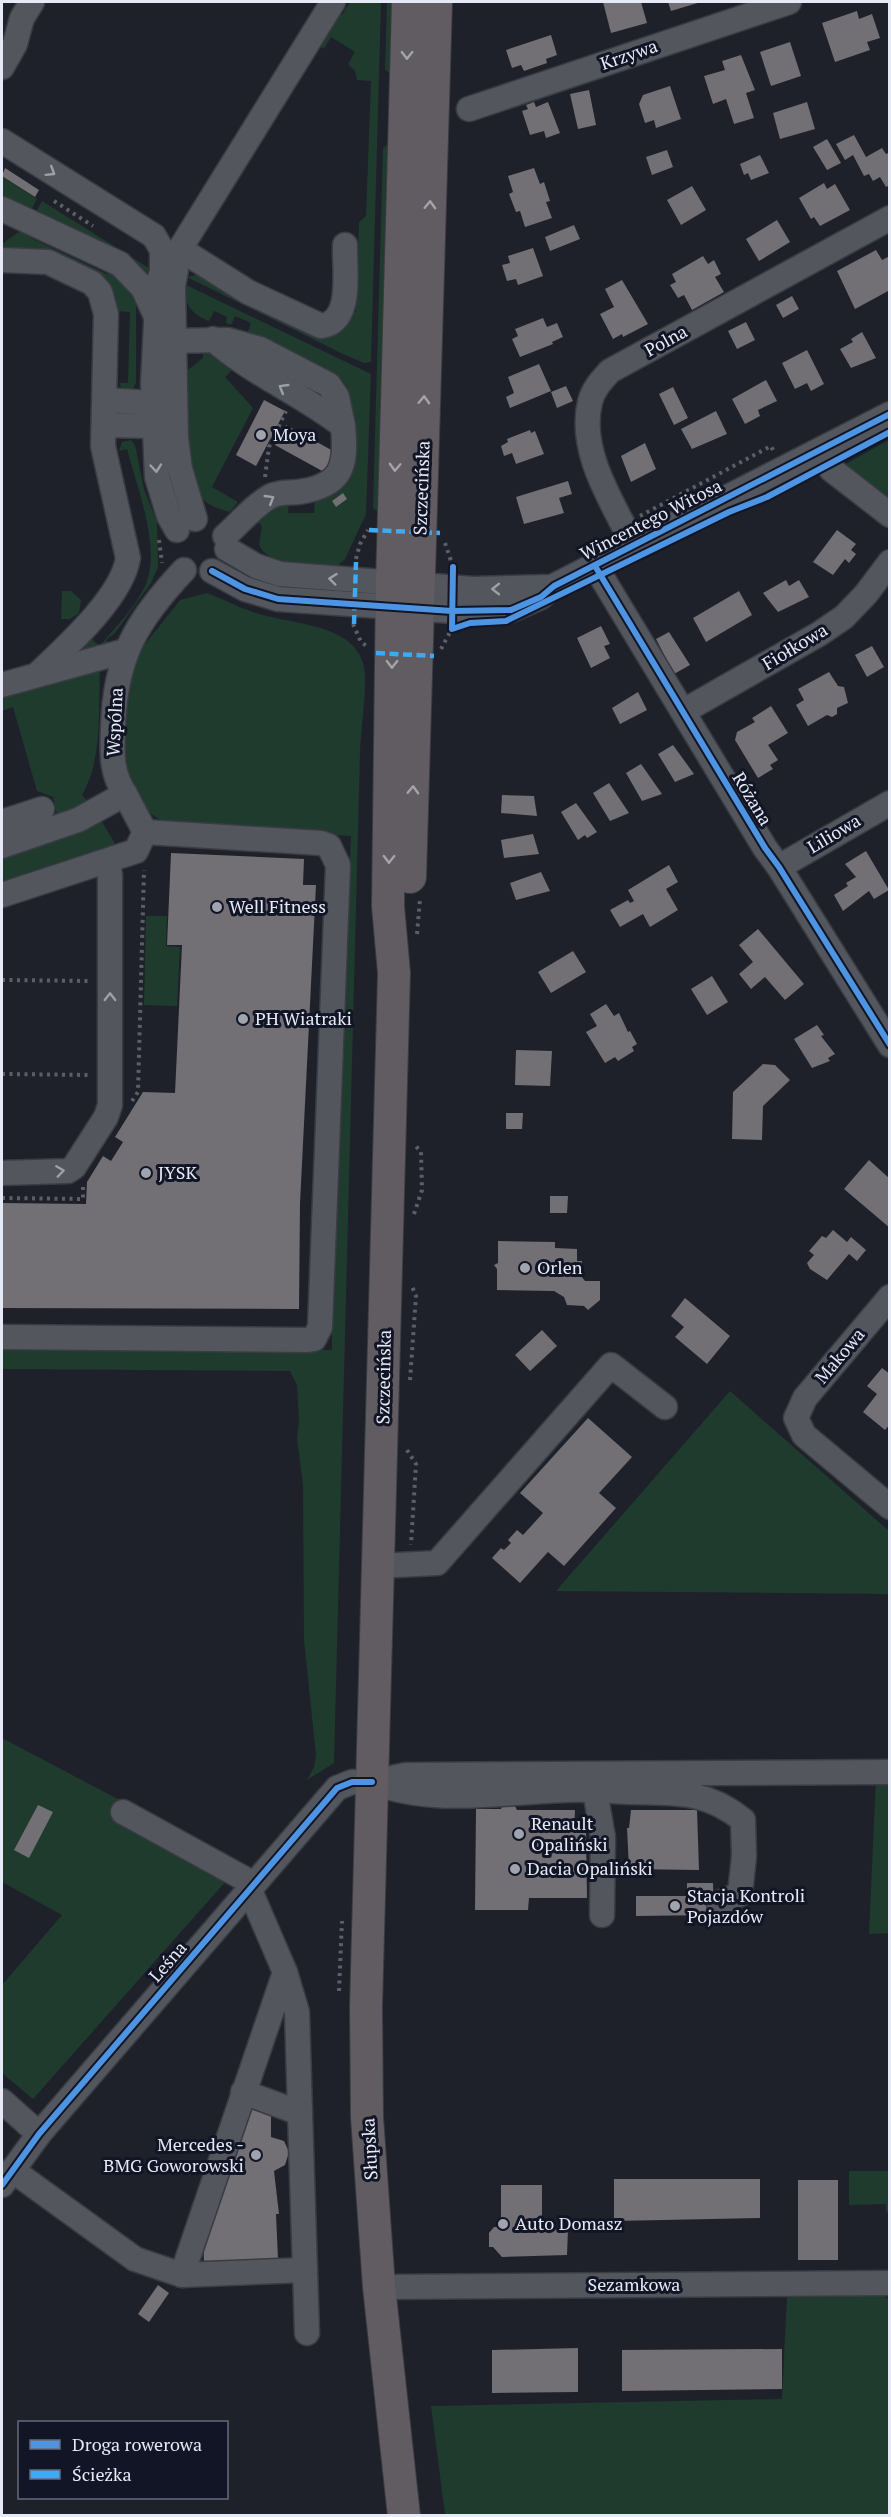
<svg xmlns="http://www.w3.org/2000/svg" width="891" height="2517" viewBox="0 0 891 2517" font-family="'PT Serif',serif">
<rect width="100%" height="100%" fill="#1f212a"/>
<!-- green -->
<g fill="#1e3b2e">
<path d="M350,2H381L371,362L364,363L343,354L187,277L200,274L315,332L350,312H356L359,222L366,216L371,81L357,80L355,71L348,64L355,52L331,37L324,49L320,46L337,12L342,15Z"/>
<path d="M387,2H403L393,75L385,70Z"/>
<path d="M386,145H393L380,513L373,508L383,149Z"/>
<path d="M2,176L37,199L29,214L2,201Z"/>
<path d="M42,201L149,268L145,280L35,214Z"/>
<path d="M26,227L31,238L107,274L119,271L136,304V383L132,390H123L119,383H128L130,312L115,311V296L109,284L2,251V244Z"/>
<path d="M184,284L371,374L366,514L345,559L337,566C316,569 268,566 259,545L262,526L257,521L268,511L289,500L288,513H314L315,499C326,499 337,496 343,486C355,468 357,396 342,380L266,338L246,337L251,323L235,316L231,325L226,323L227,317L214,311L209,321C191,314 184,304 184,284Z"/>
<path d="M212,351L235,367L225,377L253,408L212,487L238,502L230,512C222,510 209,506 204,500C184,476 183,400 188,370L203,358V352Z"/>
<path d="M131,440L135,445L144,489L157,522L158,567L151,583L115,633L107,639L106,647L75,655L89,637L100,646C115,627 135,608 145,586C162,550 137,487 127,449L119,451L122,442Z"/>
<path d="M889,440V505L844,465Z"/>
<path d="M62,591H71L81,600L79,613L70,619H61Z"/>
<path d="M207,593C225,600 244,610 263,615C298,625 362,625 365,674C366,699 361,727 360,752L334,1763L307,1780L314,1767L316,1755L304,1640L303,1485L297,1438L299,1420L297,1385L290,1371L2,1369V1348L332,1350V1251L351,836L167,825L149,812L125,771L121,716L138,647L146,643L180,600Z"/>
<path d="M100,669C98,710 103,759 82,795L88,802L58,819L53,797L37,791L13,707L2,711V695Z"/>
<path d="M101,820L118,849L2,885V855Z"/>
<path d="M146,916H167L166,946L180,947L177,1006L144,1005Z"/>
<path d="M730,1391L889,1531V1594L556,1591Z"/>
<path d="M2,1738L241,1864L33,2099L2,2073V1985L62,1915L2,1882Z"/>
<path d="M876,1778H889V1933L869,1934Z"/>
<path d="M849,2171H889V2209L886,2213V2204L849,2205Z"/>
<path d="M853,2292L884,2295L885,2298H890L889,2515H445L431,2406L782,2399L787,2297L609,2294Z"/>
</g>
<!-- building -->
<g fill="#726f75">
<path d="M603,2H641L647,23L611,33Z"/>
<path d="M668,2H701L671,11Z"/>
<path d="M857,11L859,19L872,14L880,38L867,42L870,50L835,62L822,23Z"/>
<path d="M551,35L557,55L546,59L547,63L524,71L521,65L512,68L506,50Z"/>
<path d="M790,42L801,76L771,86L760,52Z"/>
<path d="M741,55L755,90L746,93L754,118L734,124L726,99L713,104L704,76L725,70L722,61Z"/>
<path d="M670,86L681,119L656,128L654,120L645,123L639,104L643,95Z"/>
<path d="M589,90L596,125L578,129L570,94Z"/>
<path d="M534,102L536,107L548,102L560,133L546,138L544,131L530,135L522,111L528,109L526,105Z"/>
<path d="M807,102L815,129L780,139L773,113Z"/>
<path d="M854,135L866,157L882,148L886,154L890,152V185L886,187L880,177L873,181L869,174L864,176L853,155L845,160L836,144Z"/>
<path d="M827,139L841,163L827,170L813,147Z"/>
<path d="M667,150L673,167L652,175L646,157Z"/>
<path d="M760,155L769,173L751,180L748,173L744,175L740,164Z"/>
<path d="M5,168L39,190L35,197L2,176Z"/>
<path d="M534,168L540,184L544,182L550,201L546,202L552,218L525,227L520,211L516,212L509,194L513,192L508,176Z"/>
<path d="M824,183L827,189L835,184L850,210L820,226L814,217L811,219L799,198Z"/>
<path d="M692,186L706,210L681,225L667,200Z"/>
<path d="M777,220L790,242L759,261L746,239Z"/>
<path d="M574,225L580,239L550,251L545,237Z"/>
<path d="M533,248L543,276L518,285L516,279L507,281L502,265L510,263L508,256Z"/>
<path d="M876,250L882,260L890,256V290L855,309L837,271Z"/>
<path d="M703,256L708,264L714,260L721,274L715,277L724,292L692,310L684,295L678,298L670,285L676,282L672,274Z"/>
<path d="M622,280L648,324L623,337L622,334L613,339L600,314L614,307L605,289Z"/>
<path d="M792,296L799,309L783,318L776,305Z"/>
<path d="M543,318L547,327L557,323L563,337L552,342L553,344L520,357L512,339L518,336L515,329Z"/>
<path d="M746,322L755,340L737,349L728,331Z"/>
<path d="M862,332L876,358L851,368L840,349L853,342L851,339Z"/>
<path d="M807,350L824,384L811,391L807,383L795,389L782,363Z"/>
<path d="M539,364L551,391L510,408L506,397L514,393L508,377Z"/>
<path d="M766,380L777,401L758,410L760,416L745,424L732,399Z"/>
<path d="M566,386L573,401L557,408L551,392Z"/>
<path d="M673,387L688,418L674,425L659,394Z"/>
<path d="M264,400L285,411L256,466L236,455Z"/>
<path d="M716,411L727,434L692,449L681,429Z"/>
<path d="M286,425L335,452L324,472L275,445Z"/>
<path d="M530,430L531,433L535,431L544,454L516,464L512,453L504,456L501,446L508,442L507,439Z"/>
<path d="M645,443L656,469L631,482L621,456Z"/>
<path d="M568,481L572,494L559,498L564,513L524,524L516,497Z"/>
<path d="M343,493L347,499L336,507L332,501Z"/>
<path d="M837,530L856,544L851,550L856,554L849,563L845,559L833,575L813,562Z"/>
<path d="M786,580L789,586L799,580L809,597L778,612L763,593Z"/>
<path d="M739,591L752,615L706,642L693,618Z"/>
<path d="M601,626L610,644L604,646L610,658L591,668L577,638Z"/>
<path d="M669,632L690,665L674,674L656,639Z"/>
<path d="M872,646L884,667L867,677L855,655Z"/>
<path d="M829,672L838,686L844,687L848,703L837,708V714L832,717L827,715L808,726L796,705L804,700L798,689Z"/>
<path d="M638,692L647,710L620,724L612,708Z"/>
<path d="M771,706L788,733L768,745L778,760L770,765L773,769L758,778L735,740L737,732L755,722L752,718Z"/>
<path d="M673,745L694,774L675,782L658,754Z"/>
<path d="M641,764L662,794L642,801L626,773Z"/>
<path d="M609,783L629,813L610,821L593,793Z"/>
<path d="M502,795L534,796L537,816L501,813Z"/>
<path d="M576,803L597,832L587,838L585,835L578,840L561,812Z"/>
<path d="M533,834L539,854L504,858L501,840Z"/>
<path d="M866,851L889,890L874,899L869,891L843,911L834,895L848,886L846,883L856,877L845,864Z"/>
<path d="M171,853L304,859L303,885H316L300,1203L299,1309L2,1308V1203L86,1204L87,1182L103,1156L111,1161L123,1142L115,1137L143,1092L175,1093L182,945H167Z"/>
<path d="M669,865L678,882L666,889L678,910L650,927L643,914L620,927L610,910L628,900L630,903L634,901L628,890Z"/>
<path d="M541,872L550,891L516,900L510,883Z"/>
<path d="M758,929L804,984L785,1000L765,977L751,989L739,974L753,962L739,945Z"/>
<path d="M573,951L586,972L551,993L538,972Z"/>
<path d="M712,976L728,1002L707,1015L691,989Z"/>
<path d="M606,1004L614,1016L619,1013L628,1032L630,1031L637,1044L632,1047L634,1051L618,1061L615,1057L605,1063L586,1032L597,1026L590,1014Z"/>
<path d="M817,1025L824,1035L821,1036L835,1054L828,1058L830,1061L812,1068L794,1039Z"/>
<path d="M516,1050L552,1051L550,1086L515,1085Z"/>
<path d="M763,1064L775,1065L790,1080L763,1106L762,1140L732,1139L733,1092Z"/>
<path d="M506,1113H523L522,1129H506Z"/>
<path d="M869,1160L890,1179V1228L844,1189Z"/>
<path d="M550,1196H568L567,1213H550Z"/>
<path d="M833,1230L847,1242L851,1237L866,1250L857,1261L849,1254L827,1280L810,1269L807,1263L814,1255L809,1251L822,1236L826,1238Z"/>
<path d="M498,1241L555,1242V1248L577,1249V1261H582L581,1276L585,1281H600V1300L588,1310L584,1306L567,1305L564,1297L554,1291L497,1290V1269L494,1265L498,1263Z"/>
<path d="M685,1298L730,1336L707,1364L675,1337L684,1327L671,1316Z"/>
<path d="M542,1330L557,1346L530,1371L515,1355Z"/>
<path d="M882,1368L890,1374V1424L885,1430L863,1412L877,1394L867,1386Z"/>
<path d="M588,1418L632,1457L599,1493L616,1508L564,1566L548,1552L520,1583L492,1558L501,1548L504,1550L511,1543L508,1540L517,1530L523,1535L543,1513L520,1493Z"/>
<path d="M514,1804L517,1810H575L574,1832L586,1833L587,1898H529L528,1910H475L476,1809H501L502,1806Z"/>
<path d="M38,1805L53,1812L29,1858L14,1850Z"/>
<path d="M631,1810H697L699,1870L629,1869L627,1828H629Z"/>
<path d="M687,1883H713L714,1915L636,1916V1896H687Z"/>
<path d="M247,2106L271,2114V2137L284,2141L289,2152L285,2165L274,2171L279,2214H276L278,2259L204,2263L203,2232Z"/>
<path d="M614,2179H760V2218L614,2221Z"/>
<rect x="798" y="2180" width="40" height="80"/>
<path d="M501,2185H542V2230L568,2229L567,2255L502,2257L493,2247H489V2233L494,2227H501Z"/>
<path d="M158,2285L169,2293L149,2322L138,2314Z"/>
<path d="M578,2348V2392L492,2393V2350Z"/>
<path d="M782,2349V2389L622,2391V2350Z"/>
</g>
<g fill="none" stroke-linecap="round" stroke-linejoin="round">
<!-- minor casing -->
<g stroke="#3a3b43" stroke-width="27">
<g id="minor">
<path d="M2,67L15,44L22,18L32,2"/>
<path d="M469,109L789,2"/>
<path d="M2,141L154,236L162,250V270"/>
<path d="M2,209L120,264L143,288L155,314"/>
<path d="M180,249L248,292L321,326C354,322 344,269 345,245"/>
<path d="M2,260L48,262L92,283L100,292L106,314L103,446L128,558C122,597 67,646 39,673"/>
<path d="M176,269L173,286L176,438L180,469L195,519"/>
<path d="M213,339C252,374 302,394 343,426C347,467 342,486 298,492C290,493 278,492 271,496C254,505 239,524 225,536"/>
<path d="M159,341L228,340L260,349L329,385L337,397L343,426"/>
<path d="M105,400L168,404"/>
<path d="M104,425L154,426"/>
<path d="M817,452L832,470L890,515"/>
<path d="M177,530L169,516L157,477L153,384L158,283L166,263L180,249L333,2"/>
<path d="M634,546C613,503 578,452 590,402C593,389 602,380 610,371L890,218"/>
<path d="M227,549L256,566L280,574L473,589L551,587"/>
<path d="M595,566L765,848L779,867L890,1045"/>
<path d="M212,571L245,589L278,599L452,611L511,610L541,597L554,586L890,414"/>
<path d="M2,685L125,651"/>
<path d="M684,711L819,634L844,617L866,594L890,562"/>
<path d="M2,822L42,809"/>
<path d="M2,846L78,820L125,794C111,773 112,754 113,728C115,657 136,621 184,570"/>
<path d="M779,867L890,803"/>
<path d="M2,895L136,851L145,832L125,794"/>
<path d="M2,1173L68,1171L74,1167L106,1117L110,1105V875L107,862"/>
<path d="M890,1297L805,1398L796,1418L804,1435L890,1507"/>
<path d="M2,1337L308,1340L314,1339L320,1327L338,865L329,846L321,843L145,832"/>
<path d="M378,1566L437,1563L611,1365L665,1407"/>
<path d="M372,1782C435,1806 501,1792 567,1790C588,1789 610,1791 631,1792C676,1793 706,1790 743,1820L744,1856L740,1894L719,1903"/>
<path d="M595,1791L603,1837L602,1915"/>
<path d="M243,2092L300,2113L297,2012L285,1972"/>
<path d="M2,2101L39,2134"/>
<path d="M300,2113L307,2333"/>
<path d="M12,2170L135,2259L182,2275L285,1972L245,1879L123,1812"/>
<path d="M2,2185L39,2134L337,1788L352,1782H372L406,1775L890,1772"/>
<path d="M182,2275L305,2270"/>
<path d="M379,2287L890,2283"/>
</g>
</g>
<!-- major casing -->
<g stroke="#3a3b43" stroke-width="34">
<g id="major">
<path d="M410,877L436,2"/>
<path d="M404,2516L379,2287L367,2117L366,2007L394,973L388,906L392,584L408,2"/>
</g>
</g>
<!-- path -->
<g stroke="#5d5f66" stroke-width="4" stroke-dasharray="3 4.5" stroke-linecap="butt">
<path d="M54,201L93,226"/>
<path d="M265,477L269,447L286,411"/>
<path d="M640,516L771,446L774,452"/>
<path d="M159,540L162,563"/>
<path d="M445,543L453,567"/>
<path d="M356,559L360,544L368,530"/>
<path d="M353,624L361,642L368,647"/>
<path d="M441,649L450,632"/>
<path d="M417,934L420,899"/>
<path d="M2,980L91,981"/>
<path d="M2,1074L91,1075"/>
<path d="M132,1101L138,1092L144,870"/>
<path d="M2,1198L83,1199V1185"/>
<path d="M414,1214L422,1190L421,1152L414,1144"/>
<path d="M410,1380L416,1296L411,1284"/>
<path d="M407,1450L416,1464L411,1545"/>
<path d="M339,1991L342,1921"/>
</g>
<!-- minor -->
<use href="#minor" stroke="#53565d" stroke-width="24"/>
<!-- major -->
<use href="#major" stroke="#605c61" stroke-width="32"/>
<!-- quiet -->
<g stroke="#3fa9f5" stroke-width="4.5" stroke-dasharray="9 4.5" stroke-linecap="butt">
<path d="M369,530L440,533"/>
<path d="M354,624L356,562"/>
<path d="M376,653L434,656"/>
</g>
<!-- cycleway casing -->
<g stroke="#111525" stroke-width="10">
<g id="cycleway">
<path d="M595,566L765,848L779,867L890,1045"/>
<path d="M453,567L452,629L470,623L506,621L729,512L767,497L890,432"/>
<path d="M212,571L245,589L278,599L452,611L511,610L541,597L554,586L890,414"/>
<path d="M2,2185L39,2134L337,1788L352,1782H372"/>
</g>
</g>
<!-- cycleway -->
<use href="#cycleway" stroke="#4d94e3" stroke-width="6"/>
</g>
<!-- one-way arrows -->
<defs><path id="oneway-chevron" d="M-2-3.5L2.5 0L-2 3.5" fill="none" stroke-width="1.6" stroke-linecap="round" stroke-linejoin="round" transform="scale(1.5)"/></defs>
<g stroke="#a3a3ac">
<use href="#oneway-chevron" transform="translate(407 55) rotate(91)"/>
<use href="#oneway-chevron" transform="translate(430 205) rotate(-88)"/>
<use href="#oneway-chevron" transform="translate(424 400) rotate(-88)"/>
<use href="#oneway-chevron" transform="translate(395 467) rotate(92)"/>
<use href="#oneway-chevron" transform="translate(392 664) rotate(91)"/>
<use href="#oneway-chevron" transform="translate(413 790) rotate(-88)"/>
<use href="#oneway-chevron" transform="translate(389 859) rotate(91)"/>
</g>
<g stroke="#9ca0aa">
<use href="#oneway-chevron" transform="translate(51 172) rotate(32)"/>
<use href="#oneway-chevron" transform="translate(283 388) rotate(-149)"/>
<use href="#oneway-chevron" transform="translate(156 468) rotate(85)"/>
<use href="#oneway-chevron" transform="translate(270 499) rotate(-31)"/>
<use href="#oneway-chevron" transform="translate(333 579) rotate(-174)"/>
<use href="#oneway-chevron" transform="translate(496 589) rotate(180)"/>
<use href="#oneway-chevron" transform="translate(110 997) rotate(-90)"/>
<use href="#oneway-chevron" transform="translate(60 1171) rotate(-8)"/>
</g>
<!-- markers -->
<g fill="#a0a4af" stroke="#111525" stroke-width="2">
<circle cx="261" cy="435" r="6"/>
<circle cx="217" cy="907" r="6"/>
<circle cx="243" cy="1019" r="6"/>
<circle cx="146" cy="1173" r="6"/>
<circle cx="525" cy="1268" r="6"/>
<circle cx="519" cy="1834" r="6"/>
<circle cx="515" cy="1869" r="6"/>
<circle cx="675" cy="1906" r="6"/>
<circle cx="256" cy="2155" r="6"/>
<circle cx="503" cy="2224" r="6"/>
</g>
<g text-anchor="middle" stroke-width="6" stroke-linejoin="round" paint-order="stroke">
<!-- street labels -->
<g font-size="18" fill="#e6eaf6" stroke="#111525">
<text transform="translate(629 55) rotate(-19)" y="6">Krzywa</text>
<text transform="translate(666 341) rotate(-29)" y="6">Polna</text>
<text transform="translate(422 488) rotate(-88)" y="6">Szczecińska</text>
<text transform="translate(651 520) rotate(-27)" y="6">Wincentego Witosa</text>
<text transform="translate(795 647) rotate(-31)" y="6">Fiołkowa</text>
<text transform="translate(115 722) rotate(-87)" y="6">Wspólna</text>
<text transform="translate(752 799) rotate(59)" y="6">Różana</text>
<text transform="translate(834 834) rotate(-31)" y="6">Liliowa</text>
<text transform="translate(840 1356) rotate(-50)" y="6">Makowa</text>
<text transform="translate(384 1377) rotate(-89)" y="6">Szczecińska</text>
<text transform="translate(168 1962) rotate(-49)" y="6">Leśna</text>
<text transform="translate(370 2149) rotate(-93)" y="6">Słupska</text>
<text x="634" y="2291">Sezamkowa</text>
</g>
<!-- poi labels -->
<g font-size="18" fill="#e6eaf6" stroke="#111525" text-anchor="start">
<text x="273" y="441">Moya</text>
<text x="229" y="913">Well Fitness</text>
<text x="255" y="1025">PH Wiatraki</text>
<text x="158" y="1179">JYSK</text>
<text x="537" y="1274">Orlen</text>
<text x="531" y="1830">Renault<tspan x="531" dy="21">Opaliński</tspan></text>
<text x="527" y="1875">Dacia Opaliński</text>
<text x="687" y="1902">Stacja Kontroli<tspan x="687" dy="21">Pojazdów</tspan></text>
<text x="244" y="2151" text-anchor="end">Mercedes -<tspan x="244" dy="21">BMG Goworowski</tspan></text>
<text x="515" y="2230">Auto Domasz</text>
</g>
</g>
<!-- border -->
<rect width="891" height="2517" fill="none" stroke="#e6eaf6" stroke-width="6"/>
<!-- legend -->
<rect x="18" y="2421" width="210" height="78" fill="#111525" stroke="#666a79" stroke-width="1.5"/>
<rect x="30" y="2440" width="30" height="9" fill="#4d94e3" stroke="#666a79" stroke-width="1.5"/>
<text x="72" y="2451" font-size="18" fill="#e6eaf6">Droga rowerowa</text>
<rect x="30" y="2470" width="30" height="9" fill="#3fa9f5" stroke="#666a79" stroke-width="1.5"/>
<text x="72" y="2481" font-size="18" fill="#e6eaf6">Ścieżka</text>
</svg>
